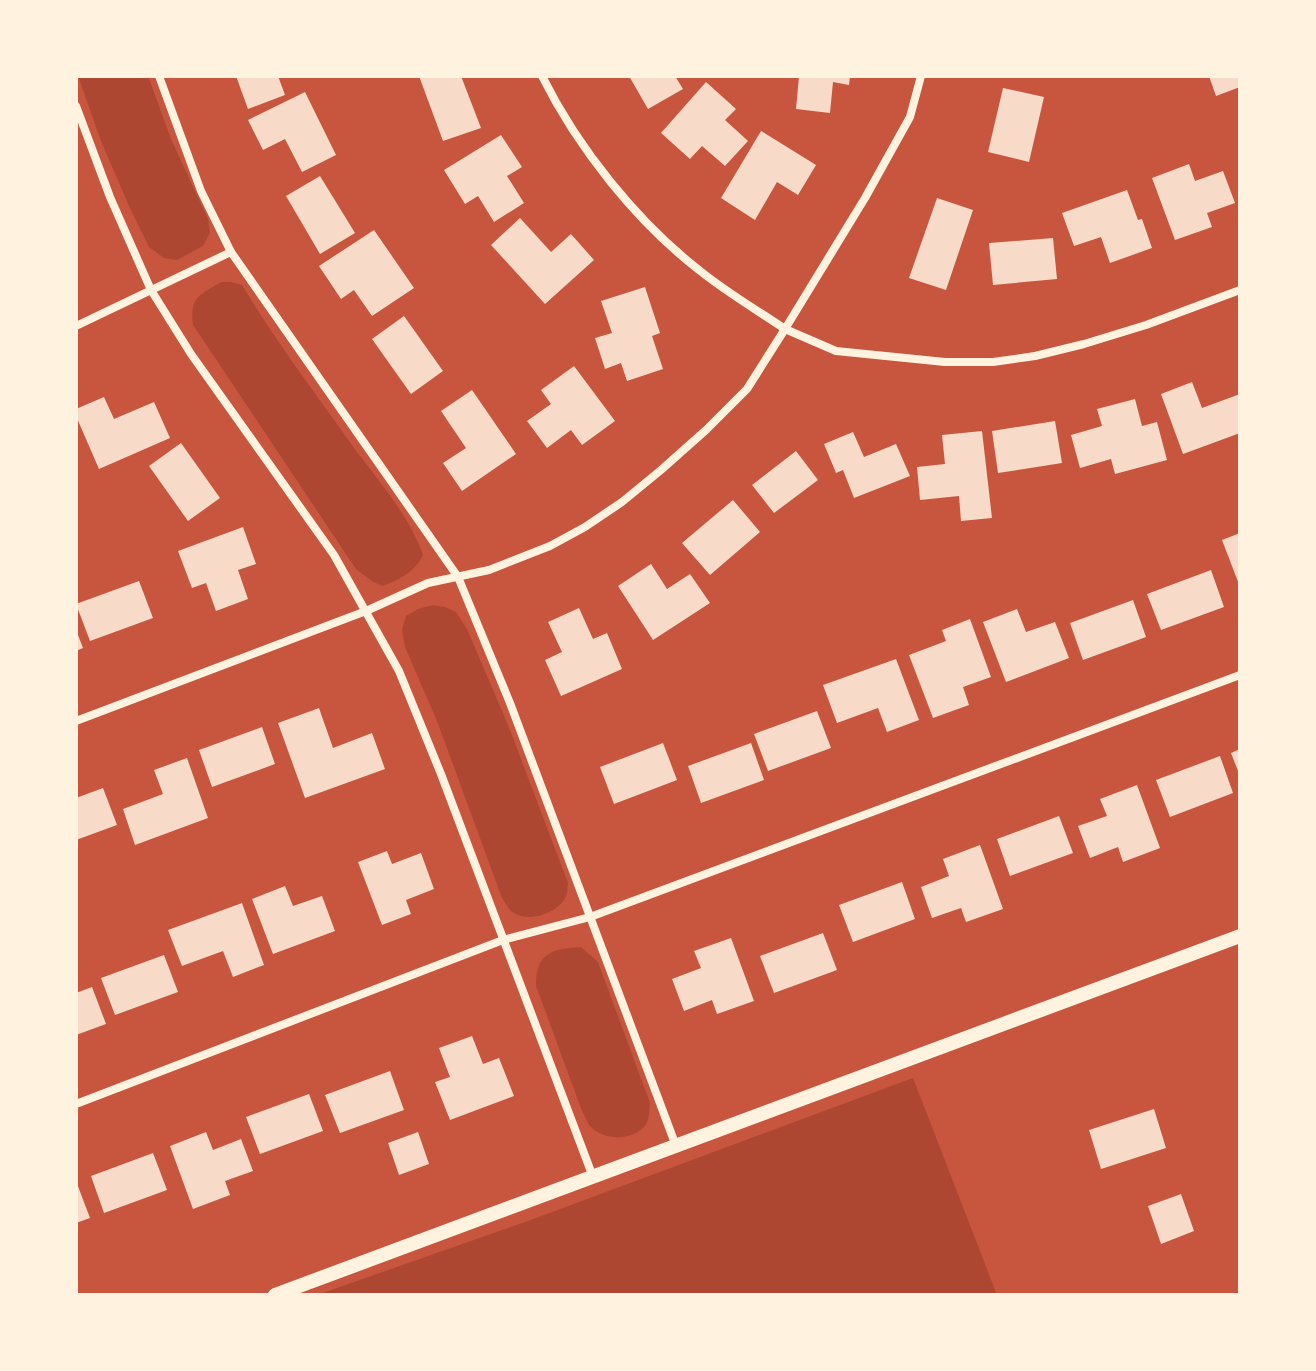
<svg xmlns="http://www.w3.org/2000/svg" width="1316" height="1371" viewBox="0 0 1316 1371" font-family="Figtree,sans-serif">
<rect width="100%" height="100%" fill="#c8553d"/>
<!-- green -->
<g fill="#ae4732">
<path d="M78,76H148L171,139L208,219L210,233L203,246L177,260L164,258L149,247L129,206L101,141Z"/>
<path d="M221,282H231L242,285C277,343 318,397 357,452C381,484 410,517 423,555C415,572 400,579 383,586L373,582L356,569L193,325C190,297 198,296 221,282Z"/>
<path d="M433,605L445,607L456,612L467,629L508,725L568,883C567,887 568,892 566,896C559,913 529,923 514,913C509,910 505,903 502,898L437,721L405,647L402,630L406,616L418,609Z"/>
<path d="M581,947L598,962L650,1103C649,1111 650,1121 644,1127C631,1141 603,1140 591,1127C587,1124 585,1115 582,1111L536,986C536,953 551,949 581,947Z"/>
<path d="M913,1078L997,1295H317L528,1221Z"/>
</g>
<!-- building -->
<g fill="#f7dbc8">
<path d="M236,76H278L285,95L248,109Z"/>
<path d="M419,76H461L481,128L443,141Z"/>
<path d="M629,76H675L683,89L648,109Z"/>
<path d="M799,76H850L849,85L833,82L830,113L796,109Z"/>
<path d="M1209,76H1240V87L1216,96Z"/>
<path d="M706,82L736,109L725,120L748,141L725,166L702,146L690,159L661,133Z"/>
<path d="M1003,88L1044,97L1029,162L988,152Z"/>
<path d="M305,92L336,155L302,172L285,139L263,150L248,120Z"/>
<path d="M761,131L816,165L798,195L777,182L755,220L721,198Z"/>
<path d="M501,135L522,167L507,176L524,203L494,222L478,196L465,204L444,170Z"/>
<path d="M1189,164L1195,181L1223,171L1235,203L1207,213L1212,227L1175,240L1152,178Z"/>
<path d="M320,176L355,233L320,254L286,196Z"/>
<path d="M1127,190L1138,220L1142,219L1152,248L1110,263L1101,237L1074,246L1062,213Z"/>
<path d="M937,198L973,210L946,290L909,278Z"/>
<path d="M520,218L551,252L571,234L594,260L545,304L491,245Z"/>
<path d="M374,230L414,288L372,316L354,290L341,299L319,266Z"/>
<path d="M1053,238L1057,279L993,285L989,243Z"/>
<path d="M645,287L660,333L652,336L663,369L627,381L621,363L605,369L595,338L612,333L601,301Z"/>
<path d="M404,316L443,371L411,394L372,339Z"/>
<path d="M574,366L615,421L582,445L571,430L547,448L527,421L551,404L541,390Z"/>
<path d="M1192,382L1202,408L1240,394V433L1183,454L1161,394Z"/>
<path d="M472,390L516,454L462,491L443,463L466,448L441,411Z"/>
<path d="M104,397L114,419L154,402L170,438L99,469L76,416V409Z"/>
<path d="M1135,399L1142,426L1157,422L1167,460L1115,474L1111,459L1080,468L1071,435L1102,426L1097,409Z"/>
<path d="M1055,421L1062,463L998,473L992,431Z"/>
<path d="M982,431L992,518L961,521L959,496L920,500L917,467L945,464L942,435Z"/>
<path d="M853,432L864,457L896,444L910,476L854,498L843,470L836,473L824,444Z"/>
<path d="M181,443L220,498L188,521L149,466Z"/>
<path d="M796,451L818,480L774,513L752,485Z"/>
<path d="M733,500L760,532L710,575L682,543Z"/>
<path d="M243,527L256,564L238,570L248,599L216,611L206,583L192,588L178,551Z"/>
<path d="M1240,533V587L1222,540Z"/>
<path d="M651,564L667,589L690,574L710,603L653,640L618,586Z"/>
<path d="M1211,570L1224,607L1161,630L1147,594Z"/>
<path d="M139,581L153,618L90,641L76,604Z"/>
<path d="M1133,600L1146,637L1083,660L1070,623Z"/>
<path d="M579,608L593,639L607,633L622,669L561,696L545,660L562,652L548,622Z"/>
<path d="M1017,609L1026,632L1055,622L1069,658L1006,682L983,622Z"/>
<path d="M970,619L991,677L963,687L969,705L933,718L909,655L946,641L942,630Z"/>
<path d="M76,630L83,648L76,651Z"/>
<path d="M896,659L919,720L887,732L878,708L837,723L823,685Z"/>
<path d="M319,708L333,748L372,733L385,769L305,798L278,723Z"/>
<path d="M817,711L831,748L768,771L754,734Z"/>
<path d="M262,727L275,764L212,787L199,750Z"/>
<path d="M663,743L677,780L614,804L600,767Z"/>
<path d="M751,743L764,780L701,803L688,766Z"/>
<path d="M1240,749V776L1231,753Z"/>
<path d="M1220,756L1233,793L1170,817L1156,780Z"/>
<path d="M187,758L208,818L135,845L123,809L163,794L154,770Z"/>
<path d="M1137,785L1160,848L1123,862L1118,847L1090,858L1078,826L1107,816L1100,799Z"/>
<path d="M103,788L117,825L76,840V798Z"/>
<path d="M1059,816L1073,853L1010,876L997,839Z"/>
<path d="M980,845L1003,909L966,922L961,908L932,918L921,887L949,876L943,859Z"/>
<path d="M387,851L392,864L421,853L434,889L406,900L411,914L382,925L358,862Z"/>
<path d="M902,882L915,919L853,942L839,905Z"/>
<path d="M285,886L293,906L322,896L335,931L273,954L252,899Z"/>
<path d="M242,903L264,965L233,977L223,951L182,966L168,930Z"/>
<path d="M823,933L837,970L774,993L760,956Z"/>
<path d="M731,938L754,1001L717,1014L712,1000L684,1011L672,979L701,968L694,951Z"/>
<path d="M164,955L178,992L115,1015L101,978Z"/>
<path d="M92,987L106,1024L76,1035V993Z"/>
<path d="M472,1036L483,1064L499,1058L514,1096L450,1120L435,1082L450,1077L439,1048Z"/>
<path d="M390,1071L404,1110L340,1133L325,1095Z"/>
<path d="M309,1094L323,1131L260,1154L246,1117Z"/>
<path d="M1154,1109L1166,1148L1101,1169L1089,1130Z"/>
<path d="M206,1132L213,1150L241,1139L253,1171L225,1181L230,1195L193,1209L170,1146Z"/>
<path d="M418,1132L429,1164L399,1175L388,1143Z"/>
<path d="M153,1153L167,1190L104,1213L91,1176Z"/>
<path d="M76,1181L90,1218L76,1223Z"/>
<path d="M1181,1194L1194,1231L1161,1244L1148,1206Z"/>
</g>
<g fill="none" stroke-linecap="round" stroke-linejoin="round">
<!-- minor -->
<g stroke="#fff3e0" stroke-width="8">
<path d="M159,76L201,191L231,252L458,577L510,703L676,1146"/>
<path d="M542,76C578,148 636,221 699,270C726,292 757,310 785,329L865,198L910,117L921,76"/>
<path d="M76,106L110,197L151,290L191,354L334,555L399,671L441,774L593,1177"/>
<path d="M76,326L231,252"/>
<path d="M76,721L366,611L428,583L489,570L550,546L585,527L622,502L661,470L706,430L747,389L785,329L836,351L945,362H993L1035,356L1084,344L1146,325L1240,290"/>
<path d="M76,1104L503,940L590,917L1240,675"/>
</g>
<!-- tertiary -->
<path stroke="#fff3e0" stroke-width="14" d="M275,1295L1240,936"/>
</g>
<!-- border -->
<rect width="1316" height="1371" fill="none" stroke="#fff3e0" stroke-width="156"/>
</svg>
